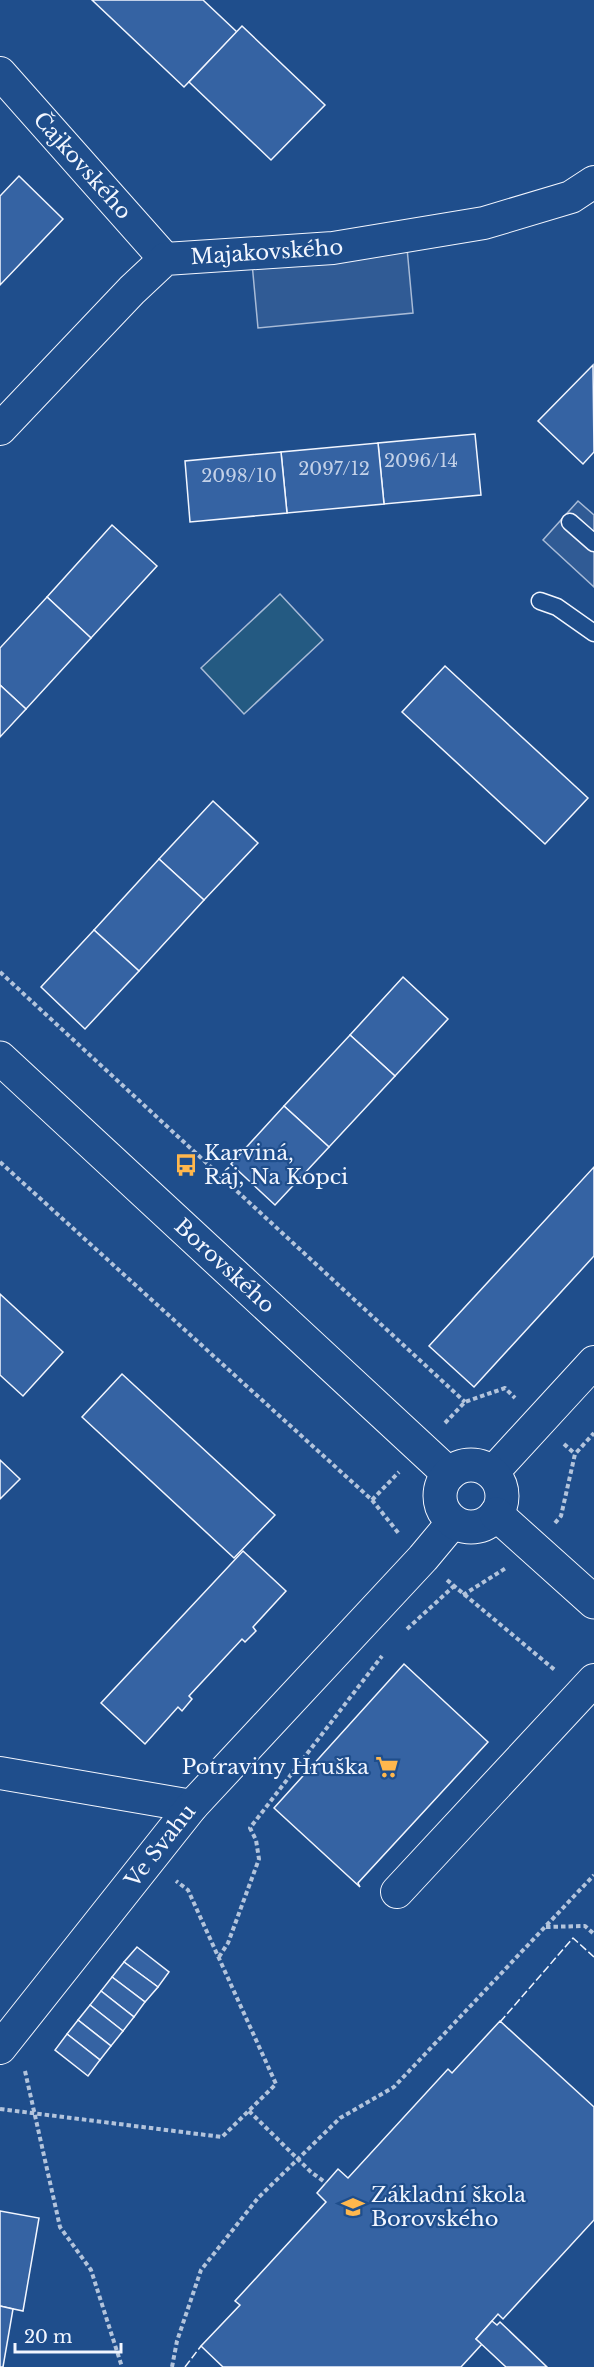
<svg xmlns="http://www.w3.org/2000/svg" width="594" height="2367" viewBox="0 0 594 2367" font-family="'Libre Baskerville',serif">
<rect width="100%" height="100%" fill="#1f4e8c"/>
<!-- green -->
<path fill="#245a82" stroke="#a8bbd7" stroke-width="1.5" d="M280,594L323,640L244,714L201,668Z"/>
<!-- parking -->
<g fill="#305b95" stroke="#a8bbd7" stroke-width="1.5">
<path d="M407,248L413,313L258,328L252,263Z"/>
<path d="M578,501L594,515V587L543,540Z"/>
</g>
<!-- building -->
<g fill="#3563a3" stroke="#f2f6ff" stroke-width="1.5">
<path d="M92,0H203L237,32L184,87Z"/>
<path d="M242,26L325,105L271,160L189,82Z"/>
<path d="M19,176L63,219L0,285V196Z"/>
<path d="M593,365L594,452L583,464L538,421Z"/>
<path d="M475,434L481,495L384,504L378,443Z"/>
<path d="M378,443L384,504L287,513L281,452Z"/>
<path d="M281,452L287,513L190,522L185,461Z"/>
<path d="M112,525L157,566L91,638L47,597Z"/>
<path d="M47,597L91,638L26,709L0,685V648Z"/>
<path d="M445,666L588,798L545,844L402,712Z"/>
<path d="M0,685L26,709L0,737Z"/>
<path d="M213,801L258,843L204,900L159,859Z"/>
<path d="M159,859L204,900L139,971L94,930Z"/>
<path d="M94,930L139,971L85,1029L41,987Z"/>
<path d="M403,977L448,1019L395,1076L350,1035Z"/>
<path d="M350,1035L395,1076L329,1147L284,1106Z"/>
<path d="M284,1106L329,1147L275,1205L231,1164Z"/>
<path d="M594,1167V1256L474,1387L429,1346Z"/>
<path d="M0,1294L63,1352L23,1396L0,1375Z"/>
<path d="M122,1374L275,1515L234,1558L82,1417Z"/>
<path d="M0,1460L20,1479L0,1499Z"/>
<path d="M243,1551L286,1591L253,1627L256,1631L245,1642L242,1639L189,1696L192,1699L182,1711L178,1707L145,1744L101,1703Z"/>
<path d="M404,1664L488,1742L358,1883L360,1887L274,1808Z"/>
<path d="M137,1947L169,1972L158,1987L124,1962Z"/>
<path d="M124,1962L158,1987L145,2002L112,1977Z"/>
<path d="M112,1977L145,2002L134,2017L101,1991Z"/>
<path d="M101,1991L134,2017L123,2031L90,2005Z"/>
<path d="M90,2005L123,2031L111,2046L78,2020Z"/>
<path d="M78,2020L111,2046L100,2060L67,2034Z"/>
<path d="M500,2021L594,2107V2220L503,2319L498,2314L476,2339L482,2344L461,2367H223L201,2346L240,2305L235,2301L326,2202L317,2193L338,2169L348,2178L448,2069L452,2073Z"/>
<path d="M67,2034L100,2060L88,2076L55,2050Z"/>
<path d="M0,2211L39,2218L23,2311L0,2306Z"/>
<path d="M0,2306L13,2309L3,2367H0Z"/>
<path d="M492,2321L497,2325L500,2322L547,2367H506L476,2339Z"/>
</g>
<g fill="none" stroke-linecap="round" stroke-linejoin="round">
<!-- service casing -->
<g stroke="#f2f6ff" stroke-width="19">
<g id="service">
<path d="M570,522L594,543"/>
<path d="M540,601L557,607L594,633"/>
</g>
</g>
<!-- minor casing -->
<g stroke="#f2f6ff" stroke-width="34">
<g id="minor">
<path id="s1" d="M0,73L165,259"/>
<path id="s2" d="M0,429L132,290L165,259L333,248L484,223L571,197L594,182"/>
<path d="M492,1473L594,1362"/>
<path d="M0,1773L192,1806"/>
<path d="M397,1892L594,1680"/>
<path id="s3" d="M0,2048L192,1806L423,1558L453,1522"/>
</g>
</g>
<!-- secondary casing -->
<g stroke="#f2f6ff" stroke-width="35">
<g id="secondary">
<path id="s4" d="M0,1058L449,1474"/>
<circle cx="471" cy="1496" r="31"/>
<path d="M496,1514L594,1602"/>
</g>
</g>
<!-- path -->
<g stroke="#b3c4dc" stroke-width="4" stroke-dasharray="4.5 3" stroke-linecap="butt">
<path d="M0,972L465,1402"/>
<path d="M0,1162L372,1500L400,1535"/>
<path d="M445,1423L465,1402L505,1388L515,1398"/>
<path d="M564,1444L575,1454"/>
<path d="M372,1500L399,1472"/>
<path d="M555,1523L561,1516L575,1454L594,1433"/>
<path d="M447,1580L556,1671"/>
<path d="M463,1595L506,1568"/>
<path d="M407,1629L454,1586"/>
<path d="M546,1927L585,1926L594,1934"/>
<path d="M219,1957L228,1943L259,1859L256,1840L250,1828L382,1656"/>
<path d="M25,2071L60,2227L91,2270L122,2367"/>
<path d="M0,2109L222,2137L276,2084L188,1890L176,1881"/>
<path d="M249,2111L311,2172L326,2183"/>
<path d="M172,2367L177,2341L201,2270L258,2198L340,2118L394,2087L594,1875"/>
</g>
<!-- service -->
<use href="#service" stroke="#1f4e8c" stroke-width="16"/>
<!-- minor -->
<use href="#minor" stroke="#1f4e8c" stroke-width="32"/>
<!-- secondary -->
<use href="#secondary" stroke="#1f4e8c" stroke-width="33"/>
<!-- fence -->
<g stroke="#f2f6ff" stroke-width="1.5" stroke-dasharray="8 3" stroke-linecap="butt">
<path d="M500,2022L573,1938L594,1957"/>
<path d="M185,2367L201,2346"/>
</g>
</g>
<!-- icons -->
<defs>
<g id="bus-bare" transform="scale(1.8)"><path d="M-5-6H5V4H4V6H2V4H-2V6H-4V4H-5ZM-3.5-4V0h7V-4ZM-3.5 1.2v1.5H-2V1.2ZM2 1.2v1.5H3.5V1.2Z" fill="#ffb74d" stroke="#1f4e8c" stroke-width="2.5" paint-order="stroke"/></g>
<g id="supermarket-bare" transform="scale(1.8)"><path d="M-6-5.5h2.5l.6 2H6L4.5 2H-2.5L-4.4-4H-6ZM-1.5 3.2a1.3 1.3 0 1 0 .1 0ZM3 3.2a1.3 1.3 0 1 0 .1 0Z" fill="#ffb74d" stroke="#1f4e8c" stroke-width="2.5" paint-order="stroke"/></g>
<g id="school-bare" transform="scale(1.8)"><path d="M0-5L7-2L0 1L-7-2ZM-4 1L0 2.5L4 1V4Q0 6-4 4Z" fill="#ffb74d" stroke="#1f4e8c" stroke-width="2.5" paint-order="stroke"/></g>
</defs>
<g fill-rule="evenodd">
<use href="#bus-bare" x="186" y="1165"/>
<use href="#supermarket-bare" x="387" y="1767"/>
<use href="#school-bare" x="353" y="2207"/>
</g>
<g text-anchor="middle" stroke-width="4.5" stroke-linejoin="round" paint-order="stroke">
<!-- number labels -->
<g font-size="18" fill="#c3d1e8">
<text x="421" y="467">2096/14</text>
<text x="334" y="475">2097/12</text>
<text x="239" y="482">2098/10</text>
</g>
<!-- street labels -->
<g font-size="21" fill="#f2f6ff" stroke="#1f4e8c">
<text dy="7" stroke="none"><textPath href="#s1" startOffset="124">Čajkovského</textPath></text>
<text dy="7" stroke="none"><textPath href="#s2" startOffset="339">Majakovského</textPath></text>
<text dy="7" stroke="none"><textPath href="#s4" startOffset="306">Borovského</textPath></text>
<text dy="7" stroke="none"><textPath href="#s3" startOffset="258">Ve Svahu</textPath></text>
</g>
<!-- poi labels -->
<g font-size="21" fill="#f2f6ff" stroke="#1f4e8c" text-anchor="start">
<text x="204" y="1160">Karviná,<tspan x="204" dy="24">Ráj, Na Kopci</tspan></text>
<text x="369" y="1774" text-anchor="end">Potraviny Hruška</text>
<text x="371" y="2202">Základní škola<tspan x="371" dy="24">Borovského</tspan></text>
</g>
</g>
<!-- scale -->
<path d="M15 2343v9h106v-9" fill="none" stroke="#f2f6ff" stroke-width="3"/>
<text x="24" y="2343" font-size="18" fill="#f2f6ff" stroke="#1f4e8c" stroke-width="4.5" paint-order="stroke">20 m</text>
</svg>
